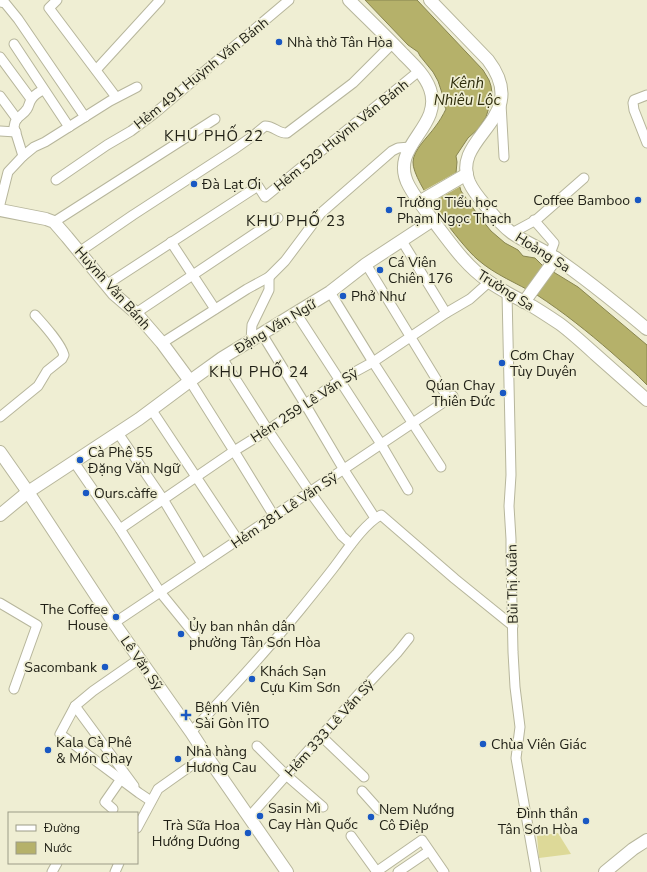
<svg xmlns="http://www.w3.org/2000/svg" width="647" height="872" viewBox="0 0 647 872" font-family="'Nunito Sans',sans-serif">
<rect width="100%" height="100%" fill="#efeed3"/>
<!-- green -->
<path fill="#ddd998" d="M558,833L571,854L539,858L537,836Z"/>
<!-- water -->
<path fill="#b5b16a" stroke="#888550" d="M365,0H417L483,70L489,80L491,86L492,93L491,101L486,117L478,129L468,138L456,156L457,162L456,173L461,191L478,215L491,231L505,243L518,250L523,256L535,258L542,265L578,287L647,345V385C636,373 623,363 611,352C588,332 563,312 537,295C517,283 495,275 477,259C462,246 412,182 413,162C413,150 428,137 435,127C439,122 443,115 446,109L444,105V99L438,81L433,72L420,56L418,52L408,45Z"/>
<!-- pier -->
<path fill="#efeed3" d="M457,172L461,186L431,203L423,191Z"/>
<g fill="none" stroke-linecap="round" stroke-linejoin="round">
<!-- street casing -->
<g stroke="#b7b69c" stroke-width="11">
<g id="street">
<path d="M57,0L49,8L116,97"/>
<path d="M0,2L5,3L18,19L85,117"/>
<path d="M14,44L69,127"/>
<path d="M0,57L31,99"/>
<path d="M96,70L160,0"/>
<path d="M647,95L634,100L633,103L634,110L647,143"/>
<path d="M0,96L17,119"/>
<path d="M501,104L504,157"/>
<path d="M0,131L16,132"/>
<path d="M23,156L14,127C15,116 22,117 27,109C29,106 29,103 31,100C33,96 39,92 43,90"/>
<path d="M56,180L107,145L131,131L155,113L289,0"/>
<path d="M0,204L8,172L23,156L34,147L45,142L110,101L137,87"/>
<path d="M534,220L554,243L550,254"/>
<path d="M54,222L215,119"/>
<path d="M512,233L536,220L584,178"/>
<path d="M402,241L446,313"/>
<path d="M171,242L215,309"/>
<path d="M79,252L133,215L233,150L253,136L265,126C274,126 279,134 287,133L353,83L393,43"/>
<path d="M366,264L449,400"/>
<path d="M106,285L258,186L265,197L419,71"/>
<path d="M330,292L373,362L441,467"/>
<path d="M507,293L511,475L509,506L511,539V559L513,652L515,687L520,727L516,758L536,872"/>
<path d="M136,313L278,218"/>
<path d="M296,313L381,444L408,490"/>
<path d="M262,334L305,404L344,470L375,518"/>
<path d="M251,340L252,325L269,290V277"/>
<path d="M162,343L247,289L269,277L285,261L321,213L392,151L398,148L410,147"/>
<path d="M222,358L268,430L310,492L342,536L351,544"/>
<path d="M190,381L234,451L274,516"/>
<path d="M151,409L238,540"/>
<path d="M0,417L38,386L47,371L62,359L64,355C60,342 44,325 35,315"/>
<path d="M118,433L163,499L202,564"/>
<path d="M74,462L120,529L160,592L195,635"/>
<path d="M120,529L234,451L268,430L340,380L373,362L446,313L470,299L489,282"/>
<path d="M0,603L37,625L14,689"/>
<path d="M114,623L453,396"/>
<path d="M139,659L93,691L75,706L60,734L139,793L151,801"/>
<path d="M75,706L134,786"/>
<path d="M191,732C227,694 262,656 295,616C308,600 322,583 335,566C347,550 364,524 381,515L455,579L513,626"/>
<path d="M321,736L364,777"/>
<path d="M257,746L286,775L323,807"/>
<path d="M362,791L379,810"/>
<path d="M113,809L105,802L121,779"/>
<path d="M249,817L364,688L397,653L409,638"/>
<path d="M137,828L158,789L206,755"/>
<path d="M351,836L377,872"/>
<path d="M52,872L57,863"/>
<path d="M115,872L119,863"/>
<path d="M376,872L422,840L444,872"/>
<path d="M398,872L429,851"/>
</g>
</g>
<!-- secondary casing -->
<g stroke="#b7b69c" stroke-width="14">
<g id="secondary">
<path d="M349,0C367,18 385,35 403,54C413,64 425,75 430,89C444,128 387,146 409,186C416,199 426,211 435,223C451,244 466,266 488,281C502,291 517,298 532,306C542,312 551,318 560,324C572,333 584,344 595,354C612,369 629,384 647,400"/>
<path d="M430,0L488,60C533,119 450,136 469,182C473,191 479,198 485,205C493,215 501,225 512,233C526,243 543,249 557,259C588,280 618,305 647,329"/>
<path d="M419,202L467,174"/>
<path d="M0,210L46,219L54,222L67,237L114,294L136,313L162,343L190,381"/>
<path d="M524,302L556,258"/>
<path d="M0,452L28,492L114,623L191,732L206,755L287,872"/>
<path d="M0,515L28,492L139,419L190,381L222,358L330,292L366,264L433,220"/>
<path d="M605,872L633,849L647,840"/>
</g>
</g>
<!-- street -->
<use href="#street" stroke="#fff" stroke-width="9"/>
<!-- secondary -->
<use href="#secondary" stroke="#fff" stroke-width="12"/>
</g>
<!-- markers -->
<g fill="#1958c3" stroke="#efeed3" stroke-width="1.5">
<circle cx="279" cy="42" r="4"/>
<circle cx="194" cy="184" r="4"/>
<circle cx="638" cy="200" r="4"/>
<circle cx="389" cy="210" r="4"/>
<circle cx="380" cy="270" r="4"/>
<circle cx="343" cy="296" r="4"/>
<circle cx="502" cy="363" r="4"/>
<circle cx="503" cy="393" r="4"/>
<circle cx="80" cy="460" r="4"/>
<circle cx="86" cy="493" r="4"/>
<circle cx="116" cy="617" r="4"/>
<circle cx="181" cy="634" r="4"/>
<circle cx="105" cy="667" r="4"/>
<circle cx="252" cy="679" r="4"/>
<path d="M184 709h4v4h4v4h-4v4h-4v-4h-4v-4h4z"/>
<circle cx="483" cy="744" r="4"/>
<circle cx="48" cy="750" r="4"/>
<circle cx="178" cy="759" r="4"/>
<circle cx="260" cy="816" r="4"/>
<circle cx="371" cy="817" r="4"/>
<circle cx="586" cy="821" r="4"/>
<circle cx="248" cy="833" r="4"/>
</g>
<g text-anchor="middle" stroke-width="3.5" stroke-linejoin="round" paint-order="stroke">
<!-- poi labels -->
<g font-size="14" fill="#1f1f15" stroke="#efeed3" text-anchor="start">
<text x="287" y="47">Nhà thờ Tân Hòa</text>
<text x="202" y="189">Đà Lạt Ơi</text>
<text x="630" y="205" text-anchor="end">Coffee Bamboo</text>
<text x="397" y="207">Trường Tiểu học<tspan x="397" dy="16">Phạm Ngọc Thạch</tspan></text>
<text x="388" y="267">Cá Viên<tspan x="388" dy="16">Chiên 176</tspan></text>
<text x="351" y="301">Phở Như</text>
<text x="510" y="360">Cơm Chay<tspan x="510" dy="16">Tùy Duyên</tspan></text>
<text x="495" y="390" text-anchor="end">Qúan Chay<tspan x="495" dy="16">Thiên Đức</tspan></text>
<text x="88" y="457">Cà Phê 55<tspan x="88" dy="16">Đặng Văn Ngữ</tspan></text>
<text x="94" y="498">Ours.càffe</text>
<text x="108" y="614" text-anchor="end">The Coffee<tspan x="108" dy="16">House</tspan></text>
<text x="189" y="631">Ủy ban nhân dân<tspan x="189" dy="16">phường Tân Sơn Hòa</tspan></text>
<text x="97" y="672" text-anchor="end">Sacombank</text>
<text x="260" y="676">Khách Sạn<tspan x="260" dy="16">Cựu Kim Sơn</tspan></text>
<text x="195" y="712">Bệnh Viện<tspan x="195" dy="16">Sài Gòn ITO</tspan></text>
<text x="56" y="747">Kala Cà Phê<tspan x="56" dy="16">&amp; Món Chay</tspan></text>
<text x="491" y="749">Chùa Viên Giác</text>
<text x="186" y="756">Nhà hàng<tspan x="186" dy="16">Hương Cau</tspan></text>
<text x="268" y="813">Sasin Mì<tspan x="268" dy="16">Cay Hàn Quốc</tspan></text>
<text x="379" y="814">Nem Nướng<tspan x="379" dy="16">Cô Điệp</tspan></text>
<text x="578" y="818" text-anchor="end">Đình thần<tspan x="578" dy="16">Tân Sơn Hòa</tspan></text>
<text x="240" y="830" text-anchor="end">Trà Sữa Hoa<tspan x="240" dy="16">Hướng Dương</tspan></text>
</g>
<!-- street labels -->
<g font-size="14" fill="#1f1f15" stroke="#efeed3">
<text transform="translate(201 73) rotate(-39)" y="5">Hẻm 491 Huỳnh Văn Bánh</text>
<text transform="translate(341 135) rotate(-39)" y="5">Hẻm 529 Huỳnh Văn Bánh</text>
<text transform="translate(543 252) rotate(32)" y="5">Hoàng Sa</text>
<text transform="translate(113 288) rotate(48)" y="5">Huỳnh Văn Bánh</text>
<text transform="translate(506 290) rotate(32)" y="5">Trường Sa</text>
<text transform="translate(275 326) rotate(-31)" y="5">Đặng Văn Ngữ</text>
<text transform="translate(304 405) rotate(-33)" y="5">Hẻm 259 Lê Văn Sỹ</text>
<text transform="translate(284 510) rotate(-34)" y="5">Hẻm 281 Lê Văn Sỹ</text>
<text transform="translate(512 584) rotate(-91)" y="5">Bùi Thị Xuân</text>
<text transform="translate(142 663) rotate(55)" y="5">Lê Văn Sỹ</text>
<text transform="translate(329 728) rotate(-48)" y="5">Hẻm 333 Lê Văn Sỹ</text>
</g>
<!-- water labels -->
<g font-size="15" font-style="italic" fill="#2e2c0b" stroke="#efeed3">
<text x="467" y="88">Kênh<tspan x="467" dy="17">Nhiêu Lộc</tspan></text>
</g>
<!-- neighbourhood labels -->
<g font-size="15" letter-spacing="1" fill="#1f1f15" stroke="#efeed3">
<text x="214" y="141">KHU PHỐ 22</text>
<text x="296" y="226">KHU PHỐ 23</text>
<text x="259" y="377">KHU PHỐ 24</text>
</g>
</g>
<!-- legend -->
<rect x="8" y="812" width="130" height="52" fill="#efeed3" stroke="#9c9b87"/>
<rect x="16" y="825" width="20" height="6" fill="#ffffff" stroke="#9c9b87"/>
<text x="44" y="832" font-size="12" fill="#1f1f15">Đường</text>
<rect x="16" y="842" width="20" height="12" fill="#b5b16a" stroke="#9c9b87"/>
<text x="44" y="852" font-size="12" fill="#1f1f15">Nước</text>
</svg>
